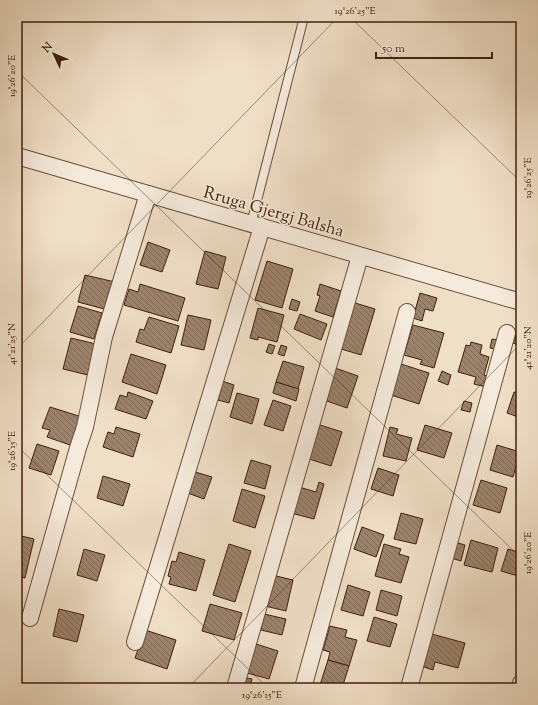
<svg xmlns="http://www.w3.org/2000/svg" width="538" height="705" viewBox="0 0 538 705" font-family="'Sorts Mill Goudy',serif">
<defs>
<pattern id="building-back-hatch" width="6" height="6" patternUnits="userSpaceOnUse"><rect width="6" height="6" fill="#9c836d"/><path d="M-1 5l2 2M0 0l6 6M5-1l2 2" fill="none" stroke="#816b58"/></pattern>
</defs>
<rect width="100%" height="100%" fill="#f0dfc7"/>
<filter id="stains"><feTurbulence type="fractalNoise" baseFrequency=".005" numOctaves="4"/><feColorMatrix values="0 0 0 0 .2 0 0 0 0 .09 0 0 0 0 .02 0 0 0 .5 -.17"/></filter>
<radialGradient id="worn" r=".72"><stop offset=".6" stop-color="#630" stop-opacity="0"/><stop offset="1" stop-color="#630" stop-opacity=".3"/></radialGradient>
<!-- building -->
<g fill="url(#building-back-hatch)" stroke="#401f0c">
<path d="M148,242L170,250L162,272L140,265Z"/>
<path d="M205,251L226,257L218,289L196,284Z"/>
<path d="M267,261L293,269L282,308L255,300Z"/>
<path d="M85,275L115,282L108,310L78,302Z"/>
<path d="M140,284L185,298L178,321L124,305L129,289L138,292Z"/>
<path d="M320,284L341,291L333,317L315,311L320,296L317,295Z"/>
<path d="M420,293L437,298L433,311L425,309L422,321L413,318Z"/>
<path d="M292,299L300,302L297,311L289,309Z"/>
<path d="M352,302L375,309L361,355L338,348Z"/>
<path d="M78,306L102,313L94,339L70,332Z"/>
<path d="M258,308L284,315L277,342L258,337V340L250,338Z"/>
<path d="M300,314L327,324L321,340L294,329Z"/>
<path d="M188,315L211,320L204,350L181,345Z"/>
<path d="M149,317L179,326L171,353L136,342L140,329L144,330Z"/>
<path d="M413,325L444,333L434,368L420,364L422,360L404,355Z"/>
<path d="M516,335L521,337V346L513,343Z"/>
<path d="M71,338L100,345L92,376L63,369Z"/>
<path d="M492,339L498,340L496,349L490,348Z"/>
<path d="M471,342L482,345L480,354L489,357L484,375L489,377L486,387L474,384L476,377L458,372L466,345L470,346Z"/>
<path d="M269,344L275,346L272,354L266,352Z"/>
<path d="M281,345L287,347L284,356L278,354Z"/>
<path d="M131,354L166,365L157,394L122,382Z"/>
<path d="M283,361L304,367L298,389L276,382Z"/>
<path d="M401,364L429,373L419,404L391,395Z"/>
<path d="M335,368L358,376L347,408L324,400Z"/>
<path d="M442,371L451,375L448,385L438,381Z"/>
<path d="M219,380L234,385L229,403L214,399Z"/>
<path d="M276,382L299,389L296,401L273,393Z"/>
<path d="M128,392L153,401L146,419L115,409L120,395L127,397Z"/>
<path d="M514,392L521,394V418L507,413Z"/>
<path d="M237,393L259,399L252,424L230,417Z"/>
<path d="M273,400L291,406L283,431L264,425Z"/>
<path d="M464,401L472,403L470,412L461,410Z"/>
<path d="M50,407L82,417L73,446L47,437L50,430L42,428Z"/>
<path d="M320,425L342,432L331,466L309,459Z"/>
<path d="M425,425L452,433L444,458L417,450Z"/>
<path d="M116,427L140,434L133,457L103,447L108,432L114,434Z"/>
<path d="M390,427L398,429L396,434L412,438L406,461L383,456Z"/>
<path d="M37,444L59,451L51,475L29,468Z"/>
<path d="M497,445L520,452L513,477L490,470Z"/>
<path d="M251,460L271,466L265,489L244,483Z"/>
<path d="M378,468L399,475L393,496L371,489Z"/>
<path d="M192,471L212,477L204,499L185,492Z"/>
<path d="M103,476L130,484L123,506L97,498Z"/>
<path d="M481,480L507,488L500,513L473,505Z"/>
<path d="M319,482L324,484L314,519L291,513L299,487L316,492Z"/>
<path d="M521,488V509L516,508Z"/>
<path d="M242,489L265,496L255,528L233,521Z"/>
<path d="M401,513L423,519L416,544L394,539Z"/>
<path d="M362,527L384,535L376,557L354,549Z"/>
<path d="M17,535L34,539L25,578L17,576Z"/>
<path d="M471,540L498,548L492,572L464,565Z"/>
<path d="M455,542L465,545L461,561L451,558Z"/>
<path d="M229,544L251,551L235,602L213,595Z"/>
<path d="M384,544L401,549L399,554L409,557L401,583L375,576Z"/>
<path d="M84,549L105,555L97,581L77,575Z"/>
<path d="M508,549L521,553V577L501,571Z"/>
<path d="M179,552L205,560L196,591L169,584L171,577L168,576L172,561L176,562Z"/>
<path d="M272,575L293,580L286,611L265,606Z"/>
<path d="M348,585L370,592L363,616L341,610Z"/>
<path d="M381,590L402,596L397,616L376,610Z"/>
<path d="M210,604L242,613L234,640L202,631Z"/>
<path d="M59,609L84,615L77,642L53,636Z"/>
<path d="M264,614L286,619L282,635L261,630Z"/>
<path d="M374,617L397,624L390,647L367,641Z"/>
<path d="M330,626L347,630L345,637L357,640L349,666L328,660L330,652L323,650Z"/>
<path d="M145,630L176,640L167,669L135,658Z"/>
<path d="M428,633L465,643L458,668L435,662L433,670L418,665Z"/>
<path d="M256,644L278,651L269,679L247,673Z"/>
<path d="M328,660L349,666L342,688H331L320,685Z"/>
<path d="M242,677L252,679L250,688H239Z"/>
</g>
<g fill="none" stroke-linecap="round" stroke-linejoin="round">
<!-- lane casing -->
<g stroke="#6c4f3b" stroke-width="10">
<path id="lane" d="M251,224L304,17"/>
</g>
<!-- street casing -->
<g stroke="#6c4f3b" stroke-width="18">
<g id="street">
<path d="M17,156L148,194L521,302"/>
<path d="M30,618L78,448L85,427L104,337L148,194"/>
<path d="M135,642L262,227"/>
<path d="M235,688L360,256"/>
<path d="M303,688L407,312"/>
<path d="M409,688L507,333"/>
<path d="M520,688L521,683"/>
</g>
</g>
<!-- lane -->
<use href="#lane" stroke="#f5eadb" stroke-width="8"/>
<!-- street -->
<use href="#street" stroke="#f5eadb" stroke-width="16"/>
</g>
<!-- ticks -->
<path fill="none" stroke="#401f0c" stroke-width="1" stroke-opacity="0.45" d="M350,17L521,182M17,71L521,558M17,349L338,17M17,446L268,688M188,688L521,343"/>
<g text-anchor="middle" stroke-width="3" stroke-linejoin="round" paint-order="stroke">
<!-- street labels -->
<g font-size="17" fill="#401f0c" stroke="#f5eadb">
<text transform="translate(274 211) rotate(16)" y="6">Rruga Gjergj Balsha</text>
</g>
</g>
<!-- margin -->
<rect width="538" height="705" fill="none" stroke="#f0dfc7" stroke-width="44"/>
<!-- north arrow -->
<g transform="translate(54 54) rotate(314)" stroke="#f5eadb" stroke-width="3" paint-order="stroke">
<path d="M0-3L7 15L0 10L-7 15Z" fill="#401f0c"/>
<text y="-6" font-size="11" font-weight="bold" text-anchor="middle" fill="#401f0c">N</text>
</g>
<!-- scale -->
<path d="M376 52v6h116v-6" fill="none" stroke="#401f0c" stroke-width="2"/>
<text x="382" y="52" font-size="12" fill="#401f0c" stroke="#f5eadb" stroke-width="3" paint-order="stroke">50 m</text>
<rect x="22" y="22" width="494" height="661" fill="none" stroke="#401f0c" stroke-width="1.5"/>
<g font-size="10" text-anchor="middle" fill="#401f0c">
<text x="355" y="14">19°26'25"E</text>
<text transform="translate(11 76) rotate(-90)" y="4">19°26'20"E</text>
<text transform="translate(527 178) rotate(-90)" y="4">19°26'25"E</text>
<text transform="translate(11 344) rotate(-90)" y="4">41°21'25"N</text>
<text transform="translate(527 348) rotate(-90)" y="4">41°21'20"N</text>
<text transform="translate(11 451) rotate(-90)" y="4">19°26'15"E</text>
<text transform="translate(527 553) rotate(-90)" y="4">19°26'20"E</text>
<text x="262" y="698">19°26'15"E</text>
</g>
<rect width="100%" height="100%" filter="url(#stains)"/>
<rect width="100%" height="100%" fill="url(#worn)"/>
</svg>
